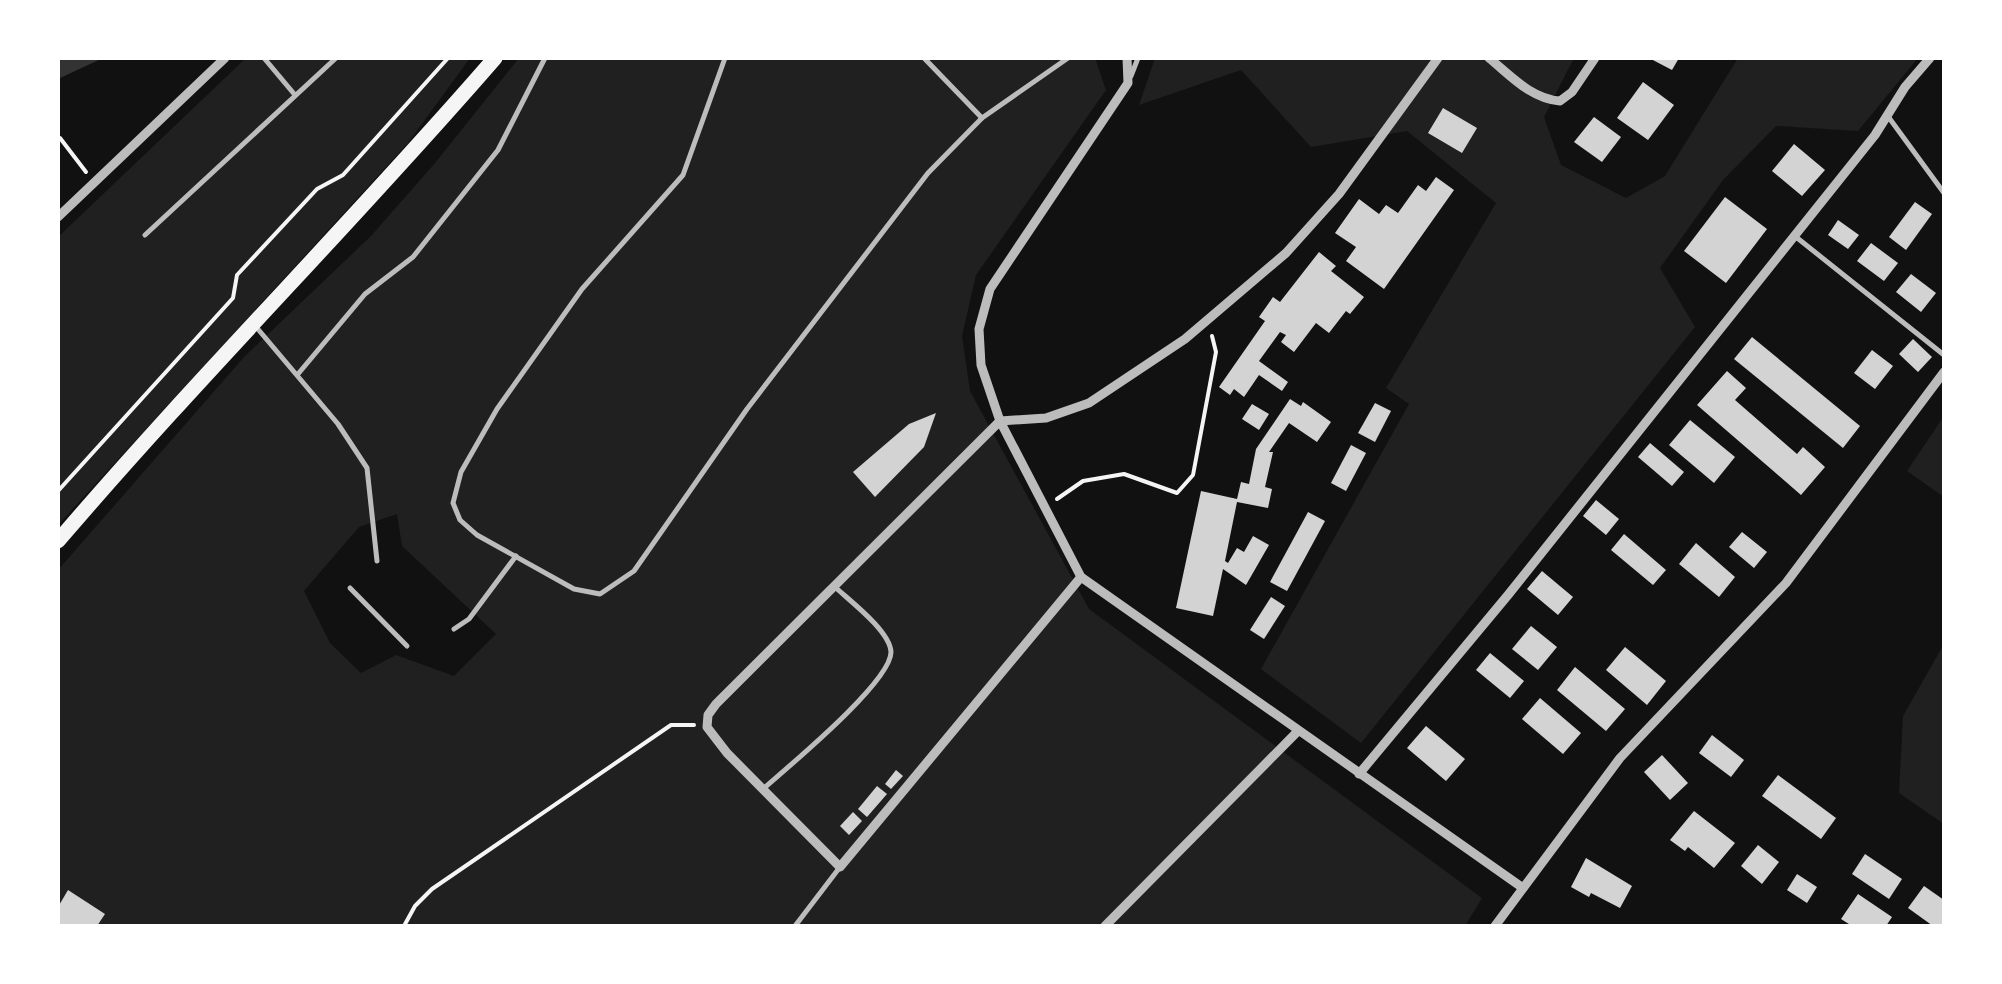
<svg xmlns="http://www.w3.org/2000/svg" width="2002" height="984" viewBox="0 0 2002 984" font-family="'Crimson Pro',serif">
<rect width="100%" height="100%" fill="#111"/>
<!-- green -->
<g fill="#202020" fill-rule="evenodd">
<path d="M246,58H470L408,143L58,525V237Z"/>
<path d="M519,58H1095L1106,90L976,275L962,336L970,391L1089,609L1482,898L1465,926H58V570L244,357L371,236L435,163ZM397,514L402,546L496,634L454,676L396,655L361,673L330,643L304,591L359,527Z"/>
<path d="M1155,58H1574L1544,117L1561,165L1626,198L1665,176L1738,58H1918L1858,131L1776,126L1723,180L1660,268L1695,327L1361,743L1261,669L1409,404L1386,388L1496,203L1407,131L1311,147L1241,70L1139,105Z"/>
<path d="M1944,416V497L1907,471Z"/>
<path d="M1944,644V824L1899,793L1903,716Z"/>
</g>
<!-- water -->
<path fill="#333" d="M58,58H103L58,79Z"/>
<!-- building -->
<g fill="#d3d3d3">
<path d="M1649,58H1679L1672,70Z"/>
<path d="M1643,82L1674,105L1648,140L1617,118Z"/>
<path d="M1443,108L1477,128L1462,153L1428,133Z"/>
<path d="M1594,117L1621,137L1602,162L1574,142Z"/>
<path d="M1794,144L1825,170L1802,196L1772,171Z"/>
<path d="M1436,177L1454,190L1384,289L1346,261L1356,247L1335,233L1359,199L1379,214L1386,205L1398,213L1418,185L1426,191Z"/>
<path d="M1725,197L1767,229L1726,283L1684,251Z"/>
<path d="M1915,202L1932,214L1906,250L1889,237Z"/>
<path d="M1838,220L1859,235L1848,249L1828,235Z"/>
<path d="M1871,243L1898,263L1884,281L1857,261Z"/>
<path d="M1319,252L1336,266L1331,271L1364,297L1350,314L1346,311L1329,333L1316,323L1294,352L1281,342L1286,335L1280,332L1259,361L1288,382L1282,391L1259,375L1244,397L1234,389L1230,395L1219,387L1265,321L1259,317L1273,297L1280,302Z"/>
<path d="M1911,274L1936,293L1921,312L1896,292Z"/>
<path d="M1752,337L1860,426L1843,448L1734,359Z"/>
<path d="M1913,339L1932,357L1918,372L1899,354Z"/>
<path d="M1872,350L1893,366L1875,389L1854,373Z"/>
<path d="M1727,371L1746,388L1735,400L1797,454L1803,447L1825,467L1801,495L1697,405Z"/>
<path d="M1290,399L1301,406L1303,402L1331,422L1317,442L1289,423L1269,452H1273L1265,487L1272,489L1268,508L1237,502L1225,561L1228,563L1237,548L1244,552L1253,536L1269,545L1246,585L1223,569L1213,616L1176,608L1201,491L1237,499L1241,482L1249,484L1256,449Z"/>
<path d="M1375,403L1391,411L1375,442L1358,433Z"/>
<path d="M1252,404L1269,414L1259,430L1242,419Z"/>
<path d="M936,413L924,447L875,497L853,472L909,424Z"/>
<path d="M1690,420L1735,457L1714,483L1669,445Z"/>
<path d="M1650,443L1684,472L1672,486L1638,457Z"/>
<path d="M1351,445L1366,453L1346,491L1331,483Z"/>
<path d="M1596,500L1619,519L1606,535L1583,516Z"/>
<path d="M1308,512L1325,521L1287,591L1270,582Z"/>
<path d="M1742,532L1767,552L1754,568L1729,547Z"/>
<path d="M1624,534L1666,570L1653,585L1611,550Z"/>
<path d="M1696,543L1735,577L1719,597L1679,564Z"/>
<path d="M1542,571L1573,597L1558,615L1527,589Z"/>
<path d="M1271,597L1285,606L1264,639L1250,630Z"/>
<path d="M1531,626L1557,647L1538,670L1512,649Z"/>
<path d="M1625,647L1666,681L1647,705L1606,670Z"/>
<path d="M1490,653L1524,681L1510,698L1476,670Z"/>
<path d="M1575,667L1625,709L1606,731L1557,690Z"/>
<path d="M1540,698L1581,733L1563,754L1522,719Z"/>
<path d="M1426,726L1465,759L1446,781L1407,748Z"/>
<path d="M1712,735L1744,760L1731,777L1699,753Z"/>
<path d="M1662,755L1688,783L1670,800L1644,772Z"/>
<path d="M896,770L903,776L891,789L885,784Z"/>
<path d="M1778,775L1836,818L1821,839L1762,796Z"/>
<path d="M877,786L887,794L867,817L858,809Z"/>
<path d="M1694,811L1735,843L1714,868L1688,847L1685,851L1670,840Z"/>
<path d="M853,812L862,821L849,835L840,826Z"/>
<path d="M1758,845L1779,862L1762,884L1741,866Z"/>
<path d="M1865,854L1902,879L1889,899L1852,874Z"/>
<path d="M1586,858L1632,886L1620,908L1591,893L1589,897L1571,887Z"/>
<path d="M1797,874L1817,887L1807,903L1787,890Z"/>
<path d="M1924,886L1944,900V926H1933L1908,908Z"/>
<path d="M68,890L105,914L97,926H58V907Z"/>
<path d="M1858,894L1892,917L1886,926H1852L1841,919Z"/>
</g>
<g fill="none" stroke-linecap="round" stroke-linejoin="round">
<!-- path -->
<g stroke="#f5f5f5" stroke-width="4">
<path d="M58,140L60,138L86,172"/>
<path d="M58,491L233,298L237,275L317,189L343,175L448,58"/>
<path d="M1057,499L1083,481L1124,474L1177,493L1193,475L1216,352L1212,336"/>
<path d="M404,926L415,906L432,889L671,725H694"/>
</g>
<!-- service -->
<g stroke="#bcbcbc" stroke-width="5">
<path d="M264,58L295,95"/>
<path d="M725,58L683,175L582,289L497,409L461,472L453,503L460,520L477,535L574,589L600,594L634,571L747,409L928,173L982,118L1068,58"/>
<path d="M924,58L982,118"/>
<path d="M1131,76L1138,58"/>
<path d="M1887,115L1944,193"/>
<path d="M145,235L336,58"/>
<path d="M1796,237L1944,355"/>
<path d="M257,328L338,424L367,468L377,561"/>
<path d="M298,374L365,294L413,257L498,150L545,58"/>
<path d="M350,588L407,646"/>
<path d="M454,629L469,619L516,556"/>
<path d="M763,789C789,766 891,682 891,652C890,631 850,601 835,587"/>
<path d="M795,926L840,867"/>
</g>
<!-- minor -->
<g stroke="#bcbcbc" stroke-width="9">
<path d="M1127,58L1128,83L990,289L979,329L981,365L1000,421L1081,577L1523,888"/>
<path d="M1489,58C1510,75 1531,99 1560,101L1572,92L1595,58"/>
<path d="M58,217L225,58"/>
<path d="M1081,577L840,867L727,753L707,727L708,715L716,704L1000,421L1046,418L1089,403L1185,339L1286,253L1339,194L1438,58"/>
<path d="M1359,774L1508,595L1875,135L1905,87L1930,58"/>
<path d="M1105,926L1298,731"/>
<path d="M1495,926L1620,758L1786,583L1944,372"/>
</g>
<!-- trunk -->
<path stroke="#f5f5f5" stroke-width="15" d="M58,541C199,376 353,222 495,58"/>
</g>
<!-- border -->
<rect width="2002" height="984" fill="none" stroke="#ffffff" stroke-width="120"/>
</svg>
